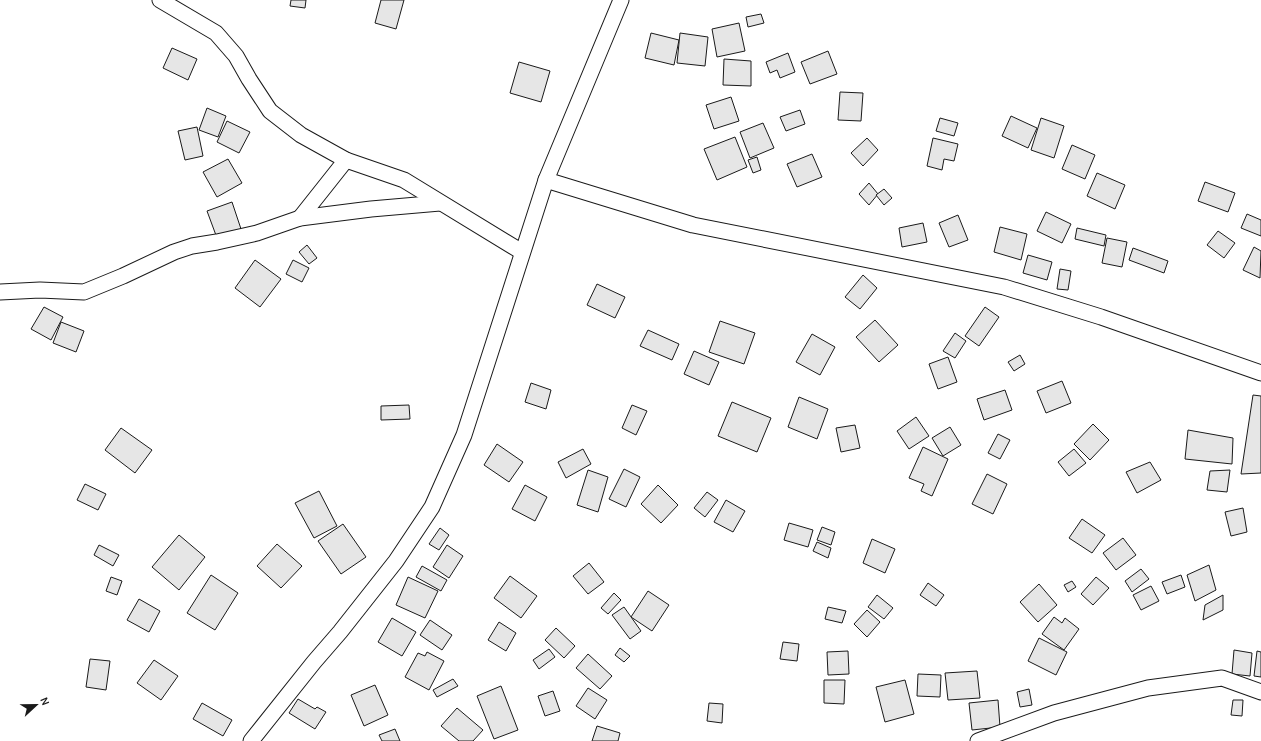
<svg xmlns="http://www.w3.org/2000/svg" width="1261" height="741" viewBox="0 0 1261 741" font-family="Karla,sans-serif">
<rect width="100%" height="100%" fill="#fff"/>
<!-- building -->
<g fill="#e6e6e6" stroke="#1a1a1a">
<path d="M291,0H306L305,8L290,6Z"/>
<path d="M381,0H404L396,29L375,23Z"/>
<path d="M761,14L764,23L748,27L746,17Z"/>
<path d="M739,23L745,51L717,57L712,29Z"/>
<path d="M651,33L679,40L674,65L645,58Z"/>
<path d="M680,33L708,37L705,66L677,63Z"/>
<path d="M172,48L197,59L188,80L163,68Z"/>
<path d="M828,51L837,74L810,84L801,62Z"/>
<path d="M788,53L795,72L780,78L777,70L770,73L766,62Z"/>
<path d="M724,59L751,61V86L723,85Z"/>
<path d="M519,62L550,71L541,102L510,93Z"/>
<path d="M840,92L863,93L861,121L838,120Z"/>
<path d="M731,97L739,121L714,129L706,105Z"/>
<path d="M207,108L226,116L218,137L199,130Z"/>
<path d="M800,110L805,124L786,131L780,117Z"/>
<path d="M1011,116L1037,128L1028,148L1002,136Z"/>
<path d="M940,118L958,123L954,136L936,131Z"/>
<path d="M1041,118L1064,126L1054,158L1031,150Z"/>
<path d="M227,121L250,132L239,153L217,142Z"/>
<path d="M763,123L774,148L750,158L740,132Z"/>
<path d="M197,127L203,156L185,160L178,131Z"/>
<path d="M735,137L747,167L717,180L704,149Z"/>
<path d="M867,138L878,150L863,166L851,153Z"/>
<path d="M933,138L958,144L954,161L944,159L942,170L927,166Z"/>
<path d="M1072,145L1095,155L1085,179L1062,169Z"/>
<path d="M812,154L822,177L797,187L787,164Z"/>
<path d="M757,157L761,170L753,173L748,160Z"/>
<path d="M228,159L242,183L217,197L203,172Z"/>
<path d="M1097,173L1125,185L1115,209L1087,196Z"/>
<path d="M1205,182L1235,193L1228,212L1198,201Z"/>
<path d="M869,183L878,194L869,205L859,194Z"/>
<path d="M884,189L892,198L884,205L876,195Z"/>
<path d="M232,202L241,229L217,238L207,211Z"/>
<path d="M1046,212L1071,224L1062,243L1037,231Z"/>
<path d="M1247,214L1261,220V236L1241,228Z"/>
<path d="M958,215L968,240L949,247L939,223Z"/>
<path d="M923,223L927,242L902,247L899,228Z"/>
<path d="M1000,227L1027,234L1021,260L994,252Z"/>
<path d="M1077,228L1106,235L1104,246L1075,239Z"/>
<path d="M1218,231L1235,243L1224,258L1207,245Z"/>
<path d="M1107,238L1127,242L1122,267L1102,263Z"/>
<path d="M307,245L317,258L309,264L299,252Z"/>
<path d="M1254,247L1261,251L1260,278L1243,270Z"/>
<path d="M1133,248L1168,261L1164,273L1129,260Z"/>
<path d="M1028,255L1052,262L1047,280L1023,273Z"/>
<path d="M255,260L281,279L260,307L235,288Z"/>
<path d="M293,260L309,268L302,282L286,274Z"/>
<path d="M1060,269L1071,271L1068,290L1057,289Z"/>
<path d="M863,275L877,288L860,309L845,297Z"/>
<path d="M597,284L625,297L615,318L587,305Z"/>
<path d="M44,307L63,317L51,340L31,329Z"/>
<path d="M985,307L999,317L979,346L965,336Z"/>
<path d="M875,320L898,345L879,362L856,337Z"/>
<path d="M720,321L755,333L744,364L709,352Z"/>
<path d="M61,322L84,331L76,352L53,343Z"/>
<path d="M648,330L679,344L672,360L640,346Z"/>
<path d="M955,333L966,341L955,358L943,351Z"/>
<path d="M812,334L835,347L820,375L796,362Z"/>
<path d="M694,351L719,362L709,385L684,374Z"/>
<path d="M1020,355L1025,364L1014,371L1008,362Z"/>
<path d="M948,357L957,382L938,389L929,364Z"/>
<path d="M1062,381L1071,403L1046,413L1037,391Z"/>
<path d="M531,383L551,390L546,409L525,402Z"/>
<path d="M1005,390L1012,410L984,420L977,399Z"/>
<path d="M1253,395L1261,396V473L1241,474Z"/>
<path d="M799,397L828,409L817,439L788,427Z"/>
<path d="M732,402L771,418L757,452L718,436Z"/>
<path d="M409,405L410,419L381,420V406Z"/>
<path d="M632,405L647,411L636,435L622,428Z"/>
<path d="M916,417L929,436L909,449L897,431Z"/>
<path d="M1093,424L1109,440L1090,460L1074,444Z"/>
<path d="M855,425L860,448L841,452L836,428Z"/>
<path d="M950,427L961,445L943,456L932,438Z"/>
<path d="M121,428L152,450L135,473L105,450Z"/>
<path d="M1188,430L1233,438L1232,464L1185,459Z"/>
<path d="M998,434L1010,440L1000,459L988,453Z"/>
<path d="M497,444L523,462L509,482L484,465Z"/>
<path d="M923,447L948,459L932,496L921,491L924,484L909,478Z"/>
<path d="M583,449L591,464L566,478L558,462Z"/>
<path d="M1074,449L1086,463L1069,476L1058,462Z"/>
<path d="M1150,462L1161,480L1137,493L1126,472Z"/>
<path d="M624,469L640,477L626,507L609,499Z"/>
<path d="M588,470L608,477L598,512L577,505Z"/>
<path d="M1230,470L1227,492L1207,490L1210,471Z"/>
<path d="M987,474L1007,484L993,514L972,504Z"/>
<path d="M85,484L106,494L98,510L77,500Z"/>
<path d="M525,485L547,497L535,521L512,509Z"/>
<path d="M658,485L678,505L661,523L641,504Z"/>
<path d="M319,491L337,526L314,538L295,503Z"/>
<path d="M707,492L718,500L705,517L694,508Z"/>
<path d="M726,500L745,511L733,532L714,522Z"/>
<path d="M1243,508L1247,532L1231,536L1225,512Z"/>
<path d="M1082,519L1105,535L1092,553L1069,538Z"/>
<path d="M789,523L813,530L808,547L784,540Z"/>
<path d="M343,524L366,557L341,574L318,541Z"/>
<path d="M822,527L835,532L831,545L817,540Z"/>
<path d="M440,528L449,535L439,550L429,544Z"/>
<path d="M179,535L205,557L179,590L152,567Z"/>
<path d="M1123,538L1136,555L1116,570L1103,553Z"/>
<path d="M872,539L895,549L885,573L863,563Z"/>
<path d="M817,542L831,548L828,558L813,551Z"/>
<path d="M277,544L302,566L281,588L257,566Z"/>
<path d="M99,545L119,555L113,566L94,555Z"/>
<path d="M447,545L463,556L449,578L433,567Z"/>
<path d="M589,563L604,582L588,594L573,576Z"/>
<path d="M1209,565L1216,590L1195,601L1187,575Z"/>
<path d="M422,566L447,580L441,591L416,577Z"/>
<path d="M1141,569L1149,579L1132,592L1125,581Z"/>
<path d="M211,575L238,593L215,630L187,613Z"/>
<path d="M1181,575L1185,587L1167,594L1162,582Z"/>
<path d="M510,576L537,596L521,618L494,598Z"/>
<path d="M111,577L122,581L117,595L106,591Z"/>
<path d="M408,577L438,591L425,618L396,605Z"/>
<path d="M1096,577L1109,588L1093,605L1081,594Z"/>
<path d="M1072,581L1076,587L1068,592L1064,585Z"/>
<path d="M928,583L944,595L936,606L920,595Z"/>
<path d="M1039,584L1057,605L1038,622L1020,602Z"/>
<path d="M1151,586L1159,601L1141,610L1133,595Z"/>
<path d="M648,591L669,605L652,631L631,617Z"/>
<path d="M614,593L621,600L608,614L601,608Z"/>
<path d="M877,595L893,608L884,619L868,607Z"/>
<path d="M1223,595V610L1203,620L1205,605Z"/>
<path d="M139,599L160,611L149,632L127,620Z"/>
<path d="M624,607L641,631L630,639L612,615Z"/>
<path d="M828,607L846,611L842,623L825,619Z"/>
<path d="M867,610L880,622L867,637L854,624Z"/>
<path d="M1054,617L1062,623L1065,618L1079,629L1064,650L1042,634Z"/>
<path d="M392,618L416,632L402,656L378,642Z"/>
<path d="M430,620L452,635L442,650L420,635Z"/>
<path d="M499,622L516,633L506,651L488,640Z"/>
<path d="M556,628L575,646L564,658L545,640Z"/>
<path d="M1039,638L1067,652L1056,675L1028,661Z"/>
<path d="M783,642L799,644L797,661L780,659Z"/>
<path d="M620,648L630,656L624,662L615,655Z"/>
<path d="M549,649L555,657L539,669L533,660Z"/>
<path d="M1234,650L1252,653L1250,676L1232,674Z"/>
<path d="M848,651L849,674L828,675L827,652Z"/>
<path d="M1257,651L1261,652V677L1254,676Z"/>
<path d="M427,652L444,661L429,690L405,677L418,653L425,656Z"/>
<path d="M588,654L612,676L600,689L576,668Z"/>
<path d="M90,659L110,661L106,690L86,687Z"/>
<path d="M154,660L178,676L161,700L137,683Z"/>
<path d="M977,671L980,698L948,700L945,673Z"/>
<path d="M918,674L941,675L940,697L917,696Z"/>
<path d="M453,679L458,686L437,697L433,690Z"/>
<path d="M824,680H845L844,704L824,703Z"/>
<path d="M905,680L914,714L885,722L876,687Z"/>
<path d="M375,685L388,715L364,726L351,695Z"/>
<path d="M501,686L518,730L494,739L477,696Z"/>
<path d="M588,688L607,700L595,719L576,706Z"/>
<path d="M1029,689L1032,705L1020,707L1017,692Z"/>
<path d="M553,691L560,711L545,716L538,696Z"/>
<path d="M298,699L315,709L317,707L326,712L315,729L289,713Z"/>
<path d="M998,700L1000,727L972,730L969,703Z"/>
<path d="M1233,700H1243L1242,716L1231,715Z"/>
<path d="M202,703L232,720L223,736L193,719Z"/>
<path d="M709,703L723,704L722,723L707,721Z"/>
<path d="M457,708L483,730L473,741H459L441,726Z"/>
<path d="M597,726L620,733L618,741H592Z"/>
<path d="M395,729L400,741H382L379,735Z"/>
</g>
<g fill="none" stroke-linecap="round" stroke-linejoin="round">
<!-- minor casing -->
<g stroke="#1a1a1a" stroke-width="17">
<g id="minor">
<path d="M160,0L216,33L236,56L249,79L270,111L301,135L346,160L404,180L522,252"/>
<path d="M546,180L693,225L1004,287L1101,317L1261,373"/>
<path d="M300,218L346,160"/>
<path d="M0,292L40,290L84,292L123,276L174,252L192,246L217,242L257,233L300,218L371,209L440,203"/>
<path d="M251,741L314,662L340,632L396,561L432,507L464,435L546,180L621,0"/>
<path d="M978,741L1054,713L1148,688L1222,678L1261,692"/>
</g>
</g>
<!-- minor -->
<use href="#minor" stroke="#fff" stroke-width="15"/>
</g>
<!-- north arrow -->
<g transform="translate(36 705) rotate(68)" stroke="#ffffff" stroke-width="3" paint-order="stroke">
<path d="M0-3L7 15L0 10L-7 15Z" fill="#1a1a1a"/>
<text y="-6" font-size="11" font-weight="bold" text-anchor="middle" fill="#1a1a1a">N</text>
</g>
</svg>
